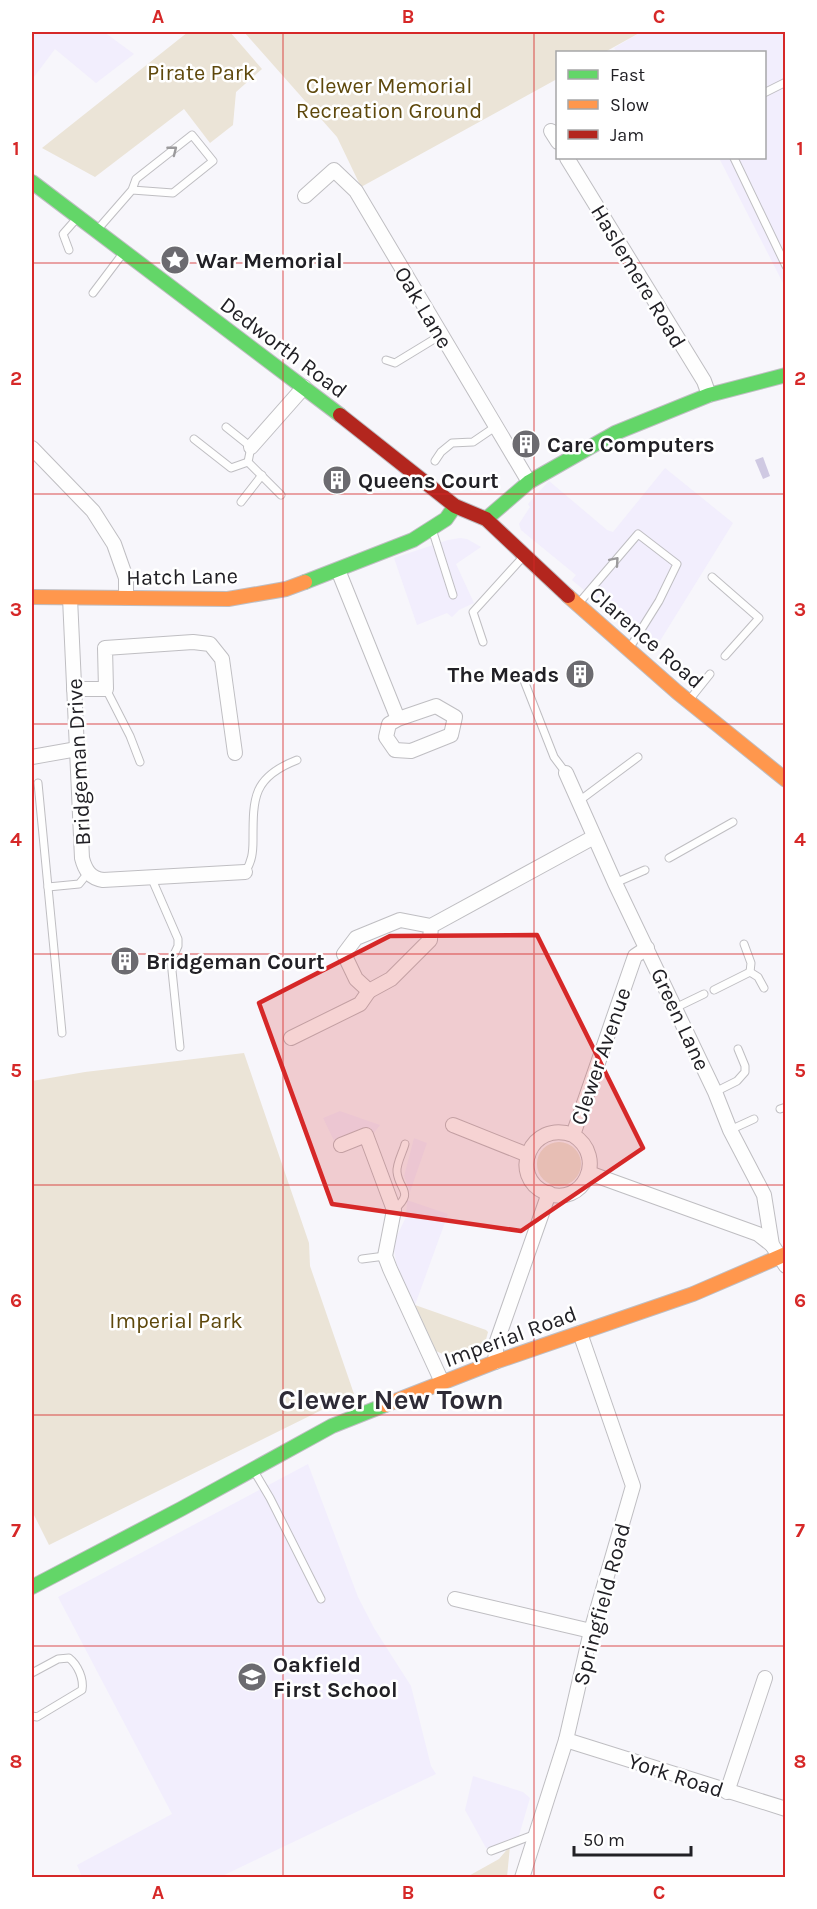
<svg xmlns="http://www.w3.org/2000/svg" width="817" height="1909" viewBox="0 0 817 1909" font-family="Karla,sans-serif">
<rect width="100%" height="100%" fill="#f7f6fb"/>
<!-- built -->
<g fill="#f2eefd">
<path d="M32,32H104L134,54L96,83L55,49L34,77L32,76Z"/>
<path d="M641,32H785V287L719,158H764V52H617L614,48Z"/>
<path d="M665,468L733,523L655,649L572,580L576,575L521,530L519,524L530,507L528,504L549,481L607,530L613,532Z"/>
<path d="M460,538L467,539L481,547L456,564L474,603L459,610L452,617L447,613L417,625L394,558L448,540Z"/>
<path d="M340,1111L380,1125L366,1143L340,1153L323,1118Z"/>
<path d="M414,1138L427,1143L410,1192L404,1176Z"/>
<path d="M407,1200L448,1214L415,1305L397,1267L393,1244L406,1217Z"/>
<path d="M308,1464L358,1597L374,1628L411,1686L431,1766L436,1774L220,1877H82L77,1865L172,1814L58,1597Z"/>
<path d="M473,1776L523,1792L530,1798L518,1839L486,1848L465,1810Z"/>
</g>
<!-- green -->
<g fill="#ebe4d7">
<path d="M188,32H230L262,69L236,92L233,125L210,143L184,109L95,177L42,148Z"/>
<path d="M244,32H641L605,52H558L557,79L361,187L337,137Z"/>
<path d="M244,1053L309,1243L310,1266L354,1394L49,1545L32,1511V1081L85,1072Z"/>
<circle cx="559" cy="1164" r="22"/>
<path d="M415,1305L486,1330L488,1332L484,1347L475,1355L456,1360L436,1351Z"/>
<path d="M510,1846L507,1877L465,1878L499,1859Z"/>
</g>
<!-- water -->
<path fill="#cfc9e2" d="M763,457L770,476L763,479L755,460Z"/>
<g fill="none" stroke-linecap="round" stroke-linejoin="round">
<!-- lane casing -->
<g stroke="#bfbec2" stroke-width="9">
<g id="lane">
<path d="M764,93L786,82"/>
<path d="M734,158L786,266"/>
<path d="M98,229L132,190L136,179L192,135L213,161L173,193L132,190"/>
<path d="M69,250L63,234L78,217"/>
<path d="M93,293L124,252"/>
<path d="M386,360L395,363L441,335"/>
<path d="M226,427L251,447L248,462L281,495"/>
<path d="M194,439L231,468L248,462"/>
<path d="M435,461L441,452L452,443L473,442L495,427"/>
<path d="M241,502L262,475"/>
<path d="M432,529L453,595"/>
<path d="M712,577L759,618L725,656"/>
<path d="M579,603L638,534L677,564L659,601L629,649"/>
<path d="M483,642L473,612L523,557"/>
<path d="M523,678L554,757L566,773"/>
<path d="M106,689L130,736L140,762"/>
<path d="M690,699L710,674"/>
<path d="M38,783L62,1033"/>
<path d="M579,801L638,757"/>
<path d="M669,858L733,822"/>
<path d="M245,872C252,862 253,852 253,840C253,797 253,777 297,760"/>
<path d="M151,877L178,939V946L171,961L180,1047"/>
<path d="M615,883L645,870"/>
<path d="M48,887L79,884L88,873"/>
<path d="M744,944L751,963L750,972"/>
<path d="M750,972L758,977L764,988"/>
<path d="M714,990L750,972"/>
<path d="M675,1008L704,994"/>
<path d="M715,1092L737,1081L745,1072V1066L738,1049"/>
<path d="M780,1109L786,1107"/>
<path d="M730,1130L754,1119"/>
<path d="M394,1210C415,1191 399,1191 397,1172C396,1164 403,1152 405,1144"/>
<path d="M362,1259L385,1256"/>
<path d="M254,1471L270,1498L321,1599"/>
<path d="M32,1673L58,1659L69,1658C78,1665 84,1679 82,1690L37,1717L32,1716"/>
<path d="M491,1851L536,1834"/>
</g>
</g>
<!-- street casing -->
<g stroke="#bfbec2" stroke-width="16">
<g id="street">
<path d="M551,131L558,142"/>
<path d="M567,158L704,381L709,395"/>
<path d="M305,196L334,170L356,191L529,482"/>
<path d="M251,447L304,387"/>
<path d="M32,448L93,511L114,544L126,578V598"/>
<path d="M338,570L398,719L436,706L455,717L451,735L411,751L395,750L386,737L389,724L398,719"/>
<path d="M70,598L82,858C85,870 90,878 103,880L245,872"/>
<path d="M74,689H106L105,648L193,642L210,644L222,659L235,753"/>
<path d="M32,757L77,749"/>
<path d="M566,773L615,883L715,1092L730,1130L764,1195L772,1245L786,1266"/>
<path d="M431,926L400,920L356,938L344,954L356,979L369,991L391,979L430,940L431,926L594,837"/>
<path d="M291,1038L360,1004L369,991"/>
<path d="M453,1125L528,1155"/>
<path d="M573,1135C530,1119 508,1177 546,1193C583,1208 608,1157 573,1135L635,956L647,948"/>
<path d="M341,1145L366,1135L394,1210L385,1256L390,1269L442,1382"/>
<path d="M589,1173L758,1234L772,1245"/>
<path d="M495,1362L497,1341L549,1193"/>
<path d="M455,1599L591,1631"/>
<path d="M566,1740L786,1809"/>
<path d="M727,1792L765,1678"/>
<path d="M522,1878L566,1740L591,1631L633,1486L580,1333"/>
</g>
</g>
<!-- fast casing -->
<g stroke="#bfbec2" stroke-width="16">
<g id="fast">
<path d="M32,182L340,415"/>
<path d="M486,519L529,482L615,433L709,395L786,375"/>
<path d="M305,582L413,540L446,519L455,506"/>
<path d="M32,1587L181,1509L332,1426L385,1405"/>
</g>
</g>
<!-- slow casing -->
<g stroke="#bfbec2" stroke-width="16">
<g id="slow">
<path d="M568,596L677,692L786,780"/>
<path d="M32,597L228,599L286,589L305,582"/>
<path d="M385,1405L495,1362L693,1294L786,1254"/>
</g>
</g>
<!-- jam casing -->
<g stroke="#bfbec2" stroke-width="16">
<path id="jam" d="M340,415L455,506L486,519L568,596"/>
</g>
<!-- lane -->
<use href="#lane" stroke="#fefefe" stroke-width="7"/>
<!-- street -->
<use href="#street" stroke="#fefefe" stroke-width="14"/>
<!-- fast -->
<use href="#fast" stroke="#63d668" stroke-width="14"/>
<!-- slow -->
<use href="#slow" stroke="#ff974d" stroke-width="14"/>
<!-- jam -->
<use href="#jam" stroke="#b3261e" stroke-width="14"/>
</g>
<!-- one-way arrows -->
<defs><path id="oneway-chevron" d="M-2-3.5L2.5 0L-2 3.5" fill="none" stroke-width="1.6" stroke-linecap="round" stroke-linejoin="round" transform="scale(1.5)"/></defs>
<g stroke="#9b9a9c">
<use href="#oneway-chevron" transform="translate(173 150) rotate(-38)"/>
<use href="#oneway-chevron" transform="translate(615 561) rotate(-49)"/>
</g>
<!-- marked area -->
<path fill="#d62828" fill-opacity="0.2" stroke="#d62828" stroke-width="4.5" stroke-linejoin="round" d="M537,935L643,1148L521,1231L332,1204L259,1003L390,936Z"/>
<!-- grid -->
<path fill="none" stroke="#d62828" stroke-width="1.5" stroke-opacity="0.55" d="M283,32V1878M534,32V1878M32,263H786M32,494H786M32,724H786M32,954H786M32,1185H786M32,1415H786M32,1646H786"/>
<!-- icons -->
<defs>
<g id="sight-disc" transform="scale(1.5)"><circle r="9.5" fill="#6c6b70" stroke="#fff"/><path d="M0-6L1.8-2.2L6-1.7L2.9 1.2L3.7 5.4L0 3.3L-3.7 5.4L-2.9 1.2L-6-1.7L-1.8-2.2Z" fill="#fff"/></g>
<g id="building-disc" transform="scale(1.5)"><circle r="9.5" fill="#6c6b70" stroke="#fff"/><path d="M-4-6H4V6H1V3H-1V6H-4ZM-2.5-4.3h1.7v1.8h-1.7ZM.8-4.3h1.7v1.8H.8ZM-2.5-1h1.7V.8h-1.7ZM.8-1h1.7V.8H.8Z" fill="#fff"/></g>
<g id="school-disc" transform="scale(1.5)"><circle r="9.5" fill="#6c6b70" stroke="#fff"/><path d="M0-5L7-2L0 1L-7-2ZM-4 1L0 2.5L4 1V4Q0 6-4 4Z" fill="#fff"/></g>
</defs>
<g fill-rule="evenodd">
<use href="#sight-disc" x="175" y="260"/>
<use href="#building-disc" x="526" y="444"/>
<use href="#building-disc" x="337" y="480"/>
<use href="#building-disc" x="580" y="674"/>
<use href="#building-disc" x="125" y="961"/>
<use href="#school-disc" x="252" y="1677"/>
</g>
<g text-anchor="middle" stroke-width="5" stroke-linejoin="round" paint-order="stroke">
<!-- park labels -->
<g font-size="22" fill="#5e480c" stroke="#fff">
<text x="201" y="80">Pirate Park</text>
<text x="389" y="93">Clewer Memorial<tspan x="389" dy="25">Recreation Ground</tspan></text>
<text x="176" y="1328">Imperial Park</text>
</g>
<!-- poi labels -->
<g font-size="22" font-weight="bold" fill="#212025" stroke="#fff" text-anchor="start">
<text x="196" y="268">War Memorial</text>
<text x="547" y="452">Care Computers</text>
<text x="358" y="488">Queens Court</text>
<text x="559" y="682" text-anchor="end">The Meads</text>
<text x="146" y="969">Bridgeman Court</text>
<text x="273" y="1672">Oakfield<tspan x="273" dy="25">First School</tspan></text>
</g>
<!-- street labels -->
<g font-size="22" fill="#212025" stroke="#fff">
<text transform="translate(639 276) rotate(59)" y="8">Haslemere Road</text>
<text transform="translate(424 307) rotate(59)" y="8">Oak Lane</text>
<text transform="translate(284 347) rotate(37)" y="8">Dedworth Road</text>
<text transform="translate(182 576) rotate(-1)" y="8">Hatch Lane</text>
<text transform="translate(647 637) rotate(41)" y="8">Clarence Road</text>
<text transform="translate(78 762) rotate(-93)" y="8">Bridgeman Drive</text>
<text transform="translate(681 1019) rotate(65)" y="8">Green Lane</text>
<text transform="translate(600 1056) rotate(-71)" y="8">Clewer Avenue</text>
<text transform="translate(510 1336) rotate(-20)" y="8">Imperial Road</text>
<text transform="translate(601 1604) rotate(-75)" y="8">Springfield Road</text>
<text transform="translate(676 1775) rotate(18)" y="8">York Road</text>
</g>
<!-- district labels -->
<g font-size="28" font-weight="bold" fill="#2e2b36" stroke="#fff">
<text x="391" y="1409">Clewer New Town</text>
</g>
</g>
<!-- border -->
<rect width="817" height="1909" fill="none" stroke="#ffffff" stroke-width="66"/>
<!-- legend -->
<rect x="556" y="51" width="210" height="108" fill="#ffffff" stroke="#a6a6a8" stroke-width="1.5"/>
<rect x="568" y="70" width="30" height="9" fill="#63d668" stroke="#a6a6a8" stroke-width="1.5"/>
<text x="610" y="81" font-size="18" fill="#212025">Fast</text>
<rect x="568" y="100" width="30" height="9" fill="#ff974d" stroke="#a6a6a8" stroke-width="1.5"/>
<text x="610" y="111" font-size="18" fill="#212025">Slow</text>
<rect x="568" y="130" width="30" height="9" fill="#b3261e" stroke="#a6a6a8" stroke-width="1.5"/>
<text x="610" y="141" font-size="18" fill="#212025">Jam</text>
<!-- scale -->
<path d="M574 1846v9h117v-9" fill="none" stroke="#212025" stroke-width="3"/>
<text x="583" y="1846" font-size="18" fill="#212025" stroke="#ffffff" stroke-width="4.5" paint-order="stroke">50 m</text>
<rect x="33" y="33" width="751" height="1843" fill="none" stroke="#d62828" stroke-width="2"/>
<g font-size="20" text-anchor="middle" font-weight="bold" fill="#d62828">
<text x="158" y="23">A</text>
<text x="408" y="23">B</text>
<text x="659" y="23">C</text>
<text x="16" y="155">1</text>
<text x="800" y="155">1</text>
<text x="16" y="385">2</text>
<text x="800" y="385">2</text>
<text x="16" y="616">3</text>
<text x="800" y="616">3</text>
<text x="16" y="846">4</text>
<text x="800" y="846">4</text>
<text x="16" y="1077">5</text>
<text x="800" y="1077">5</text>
<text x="16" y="1307">6</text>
<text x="800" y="1307">6</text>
<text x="16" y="1537">7</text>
<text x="800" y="1537">7</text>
<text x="16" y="1768">8</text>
<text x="800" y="1768">8</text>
<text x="158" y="1899">A</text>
<text x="408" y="1899">B</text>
<text x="659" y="1899">C</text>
</g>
</svg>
